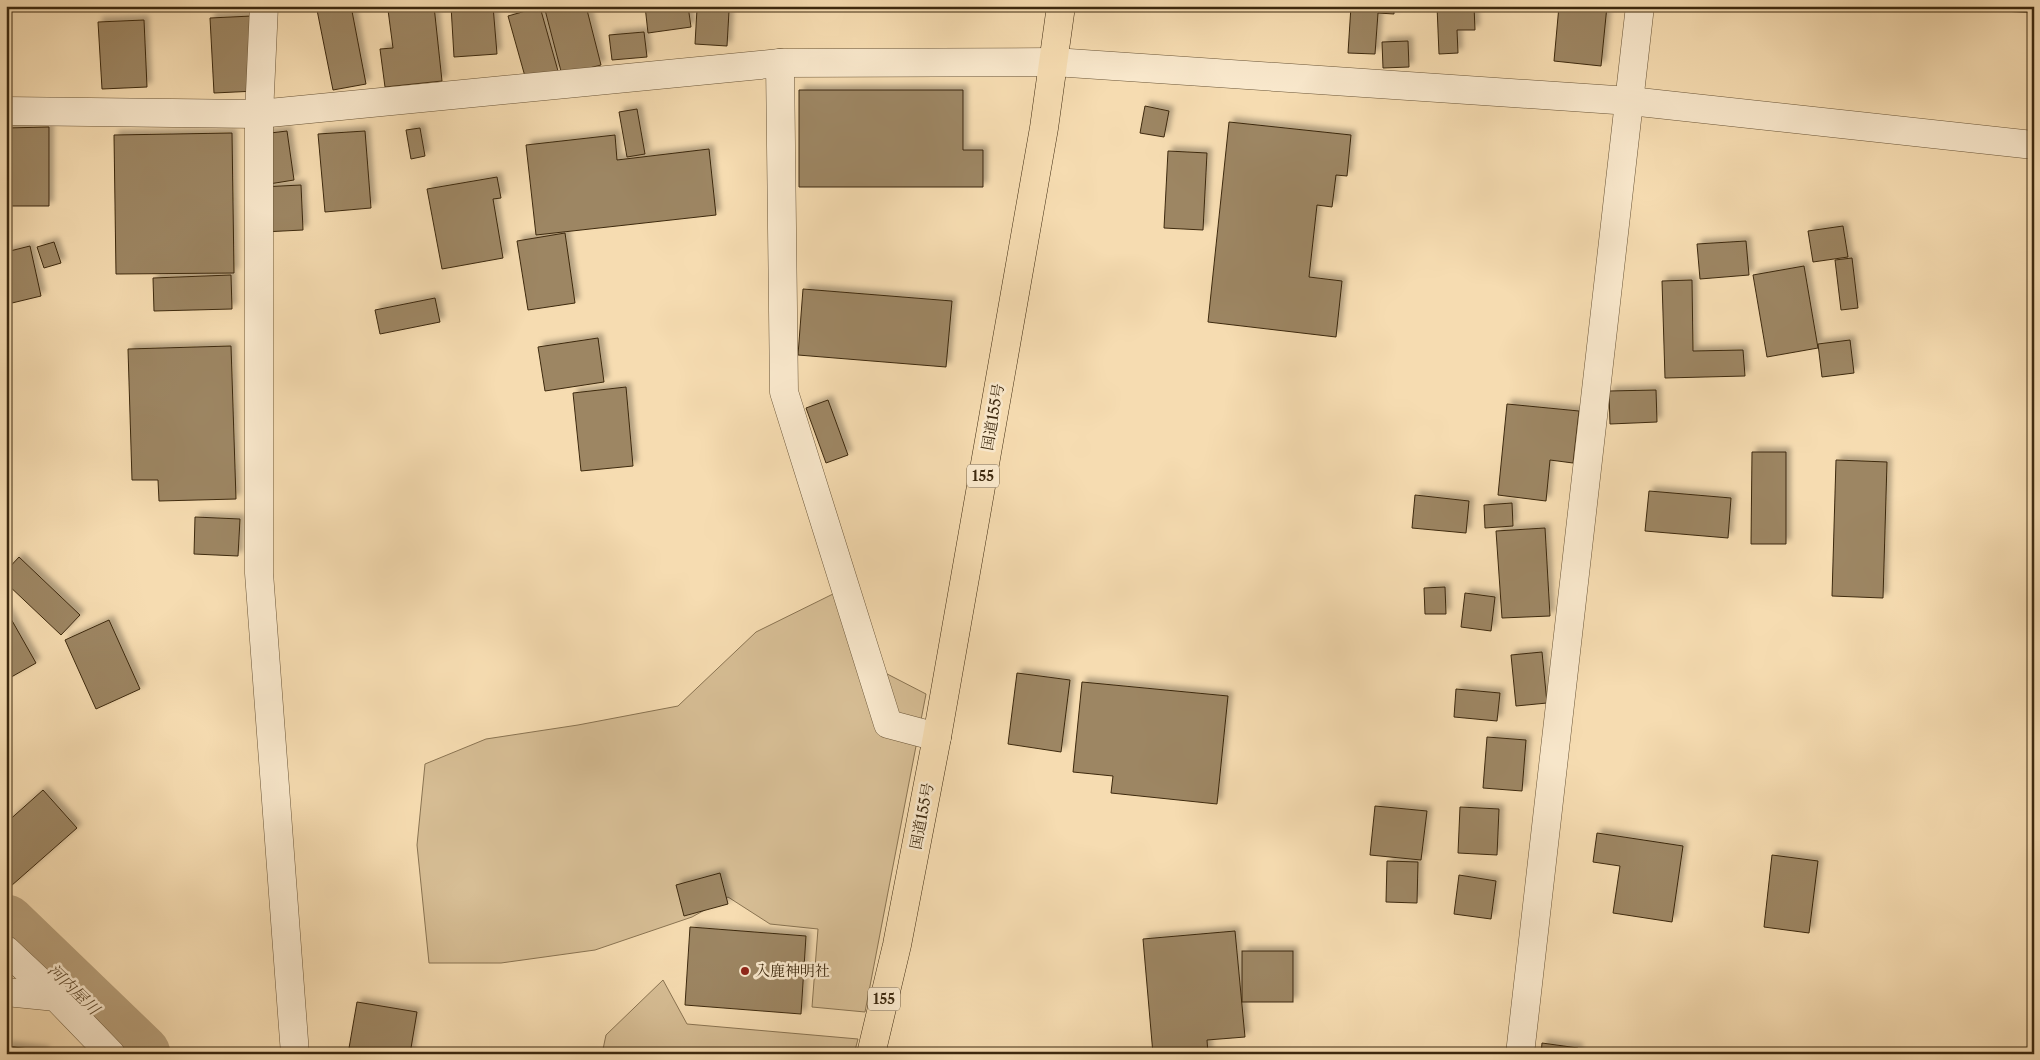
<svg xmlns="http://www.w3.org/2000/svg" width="2040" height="1060" viewBox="0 0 2040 1060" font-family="'Libre Caslon Text','Noto Serif JP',serif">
<defs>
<filter id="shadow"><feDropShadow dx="4.5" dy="-4.5" stdDeviation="2.5" flood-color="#0004"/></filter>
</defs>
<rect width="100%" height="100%" fill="#f6dcb1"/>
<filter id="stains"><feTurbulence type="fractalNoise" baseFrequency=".004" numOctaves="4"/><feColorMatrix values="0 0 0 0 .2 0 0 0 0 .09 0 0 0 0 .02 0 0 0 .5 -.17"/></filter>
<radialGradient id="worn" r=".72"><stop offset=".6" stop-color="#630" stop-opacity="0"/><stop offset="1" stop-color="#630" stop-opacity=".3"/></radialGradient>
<!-- green -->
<g fill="#d7be95" stroke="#8a7452">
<path d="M835,593L864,662L926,694L865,1012L812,1007L818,929L770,924L728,897L692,917L595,950L501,963H429L417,845L425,764L486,739L578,725L678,706L756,632Z"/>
<path d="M663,980L687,1024L858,1039L854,1054H602L606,1035Z"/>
</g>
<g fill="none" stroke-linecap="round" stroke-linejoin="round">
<!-- river -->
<path stroke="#b79f7a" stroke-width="59" d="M6,924L141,1054"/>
</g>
<!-- building -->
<g fill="#9d8663" stroke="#3d290f" filter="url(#shadow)">
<path d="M337,6H351L366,84L333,90L317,10Z"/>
<path d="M434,6L442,81L385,87L380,49L393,48L388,10Z"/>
<path d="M451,6H493L497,54L454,57Z"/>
<path d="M544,6H586L601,65L562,75Z"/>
<path d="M645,6H688L691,27L648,33Z"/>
<path d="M1351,6H1394V14L1378,13L1375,54L1348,53Z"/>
<path d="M1437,6H1474L1475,30H1457L1458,53L1439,54Z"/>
<path d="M1559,6H1607L1601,66L1554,61Z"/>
<path d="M1927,6H2034V13Z"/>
<path d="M540,7L558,71L526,80L508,16Z"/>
<path d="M697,9L729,11L727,46L695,44Z"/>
<path d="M252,16L256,91L214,93L210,18Z"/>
<path d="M144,20L147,87L102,89L98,22Z"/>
<path d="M644,32L647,57L612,60L609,35Z"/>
<path d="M1408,41L1409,67L1383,68L1382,42Z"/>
<path d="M799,90H963V150H983V187H799Z"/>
<path d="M1145,106L1169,111L1164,137L1140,133Z"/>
<path d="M637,109L645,154L627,157L619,112Z"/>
<path d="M1229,122L1351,135L1347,176L1336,175L1332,207L1317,205L1309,277L1342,281L1336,337L1208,322Z"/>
<path d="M49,127V206H6V128Z"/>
<path d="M420,128L425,156L411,159L406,130Z"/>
<path d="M287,131L294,180L269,184L262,134Z"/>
<path d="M365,131L371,208L325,212L318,134Z"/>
<path d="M232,133L234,273L116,274L114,135Z"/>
<path d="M615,135L617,160L709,149L716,215L536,235L526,145Z"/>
<path d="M1168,151L1207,153L1203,230L1164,228Z"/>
<path d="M497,177L501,198L493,199L503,258L442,269L427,189Z"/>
<path d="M301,185L303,230L263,232L261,187Z"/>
<path d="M1843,226L1848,257L1813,262L1808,231Z"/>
<path d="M565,233L575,303L528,310L517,241Z"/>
<path d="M1746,241L1749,275L1700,279L1697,244Z"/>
<path d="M54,242L61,263L44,268L37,247Z"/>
<path d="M30,246L41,296L12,303L6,280V252Z"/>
<path d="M1852,258L1858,308L1841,310L1835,260Z"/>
<path d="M1804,266L1818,348L1767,357L1753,275Z"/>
<path d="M231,275L232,309L154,311L153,278Z"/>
<path d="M1692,280L1693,351L1743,350L1745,376L1665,378L1662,281Z"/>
<path d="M803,289L952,301L946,367L798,355Z"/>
<path d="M435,298L440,322L380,334L375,310Z"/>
<path d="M598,338L604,382L545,391L538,347Z"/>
<path d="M1850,340L1854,373L1822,377L1818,344Z"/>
<path d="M231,346L236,499L159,501L158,480H132L128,349Z"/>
<path d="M626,387L633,466L581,471L573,393Z"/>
<path d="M1656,390L1657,422L1610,424L1609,391Z"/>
<path d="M828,400L848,455L826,463L806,408Z"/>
<path d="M1507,404L1579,411L1573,463L1550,460L1546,501L1498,495Z"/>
<path d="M1752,452H1786V544H1751Z"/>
<path d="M1836,460L1887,462L1883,598L1832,596Z"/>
<path d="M1649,491L1731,498L1728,538L1645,531Z"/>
<path d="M1415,495L1469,501L1466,533L1412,528Z"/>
<path d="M1512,503L1513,526L1485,528L1484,505Z"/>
<path d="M195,517L240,519L238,556L194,554Z"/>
<path d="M1545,528L1550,616L1502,618L1496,531Z"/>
<path d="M19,557L80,615L61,635L6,583V571Z"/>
<path d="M1445,587L1446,614H1425L1424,588Z"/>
<path d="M1465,593L1495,597L1491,631L1461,627Z"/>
<path d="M6,610L36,663L6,680Z"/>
<path d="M109,620L140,689L96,709L65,640Z"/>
<path d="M1542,652L1547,703L1516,706L1511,655Z"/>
<path d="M1017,673L1070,680L1061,752L1008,744Z"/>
<path d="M1082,682L1228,696L1217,804L1111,793L1113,776L1073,772Z"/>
<path d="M1456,689L1500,693L1497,721L1454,717Z"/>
<path d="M1487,737L1526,740L1522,791L1483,788Z"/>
<path d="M43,790L77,828L11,886L6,881V823Z"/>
<path d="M1375,806L1427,811L1421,860L1370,855Z"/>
<path d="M1460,807L1499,809L1497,855L1458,853Z"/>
<path d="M1597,833L1683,846L1672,922L1613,913L1620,866L1593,862Z"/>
<path d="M1772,855L1818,861L1809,933L1764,927Z"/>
<path d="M1387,861L1418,862L1417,903L1386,902Z"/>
<path d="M720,873L728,904L684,916L676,885Z"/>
<path d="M1459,875L1496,881L1491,919L1454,914Z"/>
<path d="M690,927L806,936L801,1014L685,1005Z"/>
<path d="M1235,931L1245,1037L1207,1040L1208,1054H1153L1143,939Z"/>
<rect x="1242" y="951" width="51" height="51"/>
<path d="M357,1002L417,1012L410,1054H348Z"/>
<path d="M1542,1043L1578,1048V1054H1541Z"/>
<path d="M6,1046L45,1051L44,1054H6Z"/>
</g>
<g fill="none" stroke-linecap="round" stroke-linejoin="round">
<!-- minor casing -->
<g stroke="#6b5638" stroke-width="29">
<g id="minor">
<path d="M264,6L259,114V573L295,1054"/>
<path d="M780,63L784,392L888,724L937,737"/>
<path d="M6,111L259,114L780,63L1054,62L1630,101L2034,145"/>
<path d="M6,950L56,997"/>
<path d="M6,992L56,997L111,1054"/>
<path d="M1520,1054L1640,6"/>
</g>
</g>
<!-- trunk casing -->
<g stroke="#3d290f" stroke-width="29">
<path id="trunk" d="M871,1054L897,945L937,737L1044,128L1061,6"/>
</g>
<!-- minor -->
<use href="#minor" stroke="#f9e8cc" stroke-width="28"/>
<!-- trunk -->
<use href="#trunk" stroke="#f6dcb1" stroke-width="28"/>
</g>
<!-- markers -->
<circle fill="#8f2418" stroke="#f9e8cc" stroke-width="2" cx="745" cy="971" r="5"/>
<g text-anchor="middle" stroke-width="5" stroke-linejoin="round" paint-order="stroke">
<!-- shield labels -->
<g fill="#f9e8cc" stroke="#756248" stroke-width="1">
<rect x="967" y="464.5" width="32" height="23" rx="4"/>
<rect x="868" y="987.5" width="32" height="23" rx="4"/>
</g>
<g font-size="14" font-weight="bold" fill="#3d290f">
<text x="983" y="481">155</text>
<text x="884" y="1004">155</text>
</g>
<!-- street labels -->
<g font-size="15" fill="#3d290f" stroke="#f9e8cc">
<text transform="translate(993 417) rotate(-80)" y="5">国道155号</text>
<text transform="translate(922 816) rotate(-79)" y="5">国道155号</text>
</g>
<!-- poi labels -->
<g font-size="15" fill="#3d290f" stroke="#f9e8cc" text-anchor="start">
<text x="755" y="976">入鹿神明社</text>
</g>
<!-- water labels -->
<g font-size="16" font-style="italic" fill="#624c2f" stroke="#f9e8cc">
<text transform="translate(74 989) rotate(44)" y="6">河内屋川</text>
</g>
</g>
<!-- margin -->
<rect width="2040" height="1060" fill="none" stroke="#f6dcb1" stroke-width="25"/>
<rect x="8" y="8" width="2025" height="1045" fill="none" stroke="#3d290f" stroke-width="2.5"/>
<rect x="12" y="12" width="2015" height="1035" fill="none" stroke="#3d290f"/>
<rect width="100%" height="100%" filter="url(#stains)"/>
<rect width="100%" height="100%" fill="url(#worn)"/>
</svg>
